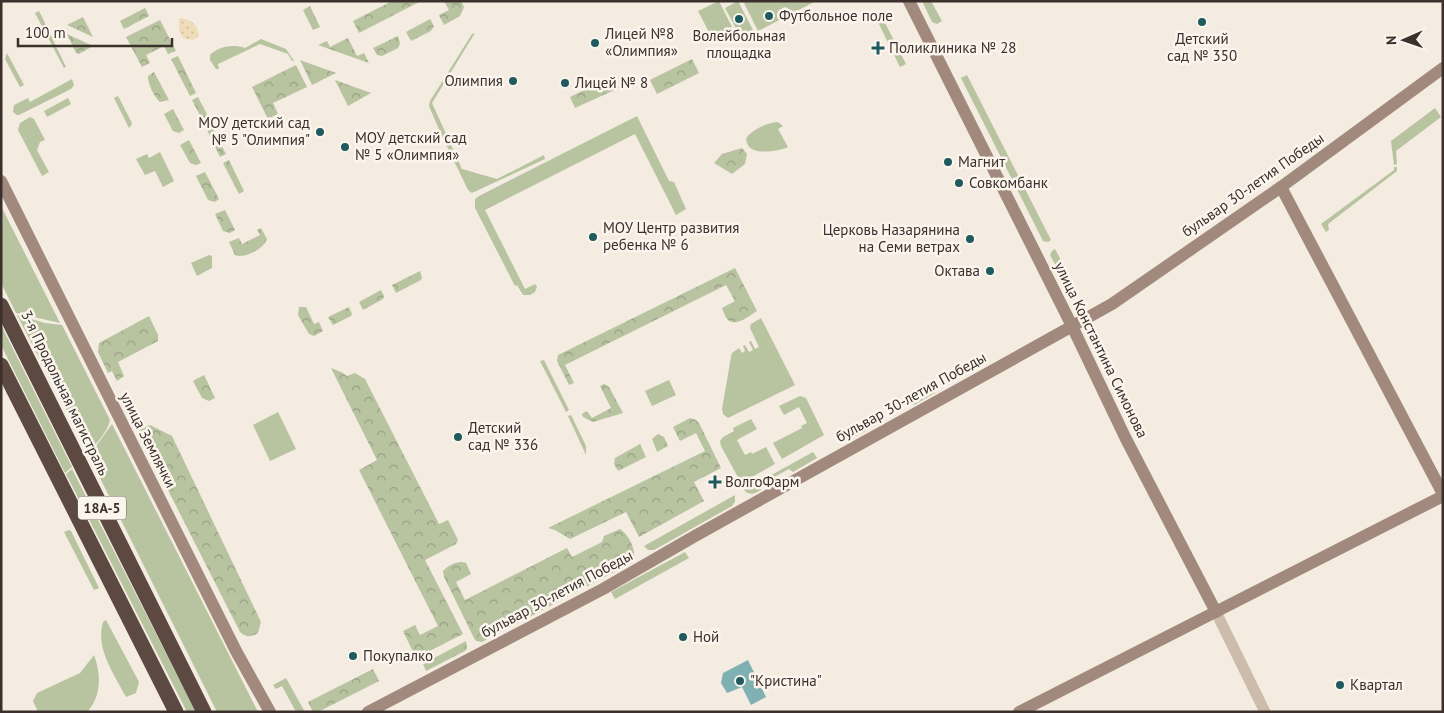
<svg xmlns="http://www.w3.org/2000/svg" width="1444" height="713" viewBox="0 0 1444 713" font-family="'PT Sans',sans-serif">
<defs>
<pattern id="forest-crowns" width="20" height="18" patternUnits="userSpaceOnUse" patternTransform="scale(1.25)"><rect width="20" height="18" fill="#b8c4a0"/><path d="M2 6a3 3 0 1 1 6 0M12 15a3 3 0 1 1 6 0" fill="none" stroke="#97a083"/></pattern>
<pattern id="sand-dots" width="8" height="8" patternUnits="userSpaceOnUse" patternTransform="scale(1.25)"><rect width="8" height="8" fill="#efdcb8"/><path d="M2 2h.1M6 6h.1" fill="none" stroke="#cebd9e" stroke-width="1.8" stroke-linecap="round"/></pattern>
</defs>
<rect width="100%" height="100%" fill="#f4ebe1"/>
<!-- green -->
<g fill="#b8c4a0">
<path d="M719,1L732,27L712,38L698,11Z"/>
<path d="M738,1L753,30L740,36L725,8Z"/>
<path d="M743,1H816L758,31Z"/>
<path d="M922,1H931L942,21L937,24L932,22Z"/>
<path d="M39,11L42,17L66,67L64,68L35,13Z"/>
<path d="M881,15L906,64L900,67L876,18Z"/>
<path d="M475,33L432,103L462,169L497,179L544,155L545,159L472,193L468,190L441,134L429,106L430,101L472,34Z"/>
<path d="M261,39L286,49L294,61H292L288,54L260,44L218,64L219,69H216L210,60V55C219,46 233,44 245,48Z"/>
<path d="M7,53L24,85L20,87L5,59Z"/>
<path d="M967,75L1051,240L1048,242L1043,241L961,78Z"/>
<path d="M72,79L74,85L71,89L19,115H17L13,112L14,105L28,98L30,102Z"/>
<path d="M118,96L131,121L132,124L129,128L114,98Z"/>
<path d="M68,98L71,104L47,117L44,111Z"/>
<path d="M1435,108L1441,117L1396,151L1397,164L1394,165L1391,141Z"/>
<path d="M637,116L669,181L674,182L686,209L676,215L635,134L485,210L525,289L535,284L537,287L535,292L530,295H523L517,285L515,286L475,208V199L479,196Z"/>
<path d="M30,117L34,119L45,140L40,142L37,150L49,172L42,176L18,130L20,123Z"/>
<path d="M778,122L783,126L778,129L788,147C780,151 760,154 752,149C748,147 747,143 746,139C749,131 768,122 778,122Z"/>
<path d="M160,152L174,181L163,187L155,171L145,175L136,159L147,154L149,158Z"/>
<path d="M1394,167H1397V171L1328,224L1329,230L1326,232L1321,224L1394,170Z"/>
<path d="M1,206L60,323L16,313L1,283Z"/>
<path d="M1055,249L1078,292L1072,295L1050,255L1052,251Z"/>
<path d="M209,255L212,256V268L197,276L191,263Z"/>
<path d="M17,315L45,323L62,325L110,420C108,431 96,445 88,452Z"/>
<path d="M761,318L795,385L728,418L723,414L722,409L731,357L732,353L739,348L742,353L745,351L743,346L745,345L749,352L753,350L749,342L751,341L755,349L759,347L750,328L751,324Z"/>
<path d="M1,325L72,467L65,473L1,345Z"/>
<path d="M544,360L569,410L566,412L540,361Z"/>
<path d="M669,380L676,395L652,406L645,391Z"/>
<path d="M936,383L935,393L914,405L908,403L905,400Z"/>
<path d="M800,396L806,398L824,435L782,459L773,443L802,428L801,426L807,423L799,407L784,415L779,406Z"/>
<path d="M278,412L296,449L270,461L253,425Z"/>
<path d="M571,415L586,446V455L568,416Z"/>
<path d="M751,419L757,429L737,440L745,455L751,452L752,454L766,447L775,464L741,483L721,446L720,441L723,437L734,431L733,428Z"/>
<path d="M871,419L873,423L871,428L856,436L852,429Z"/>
<path d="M112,424L258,712H217L88,454L94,449Z"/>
<path d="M813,452L817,458L793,472L789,469L761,484V490C754,494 750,496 744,490L751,486L754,488L755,484Z"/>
<path d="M72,469L196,712H187L66,474Z"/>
<path d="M735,495V502L732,506L654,550H648L644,546Z"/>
<path d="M69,530L71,531L99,588L94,590L64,532Z"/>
<path d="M685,552L689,558L615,599L611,592Z"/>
<path d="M106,620L139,682L136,693L126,697C114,674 95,648 103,622Z"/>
<path d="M94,655C101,674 102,696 87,712H38L33,701L37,693L80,673Z"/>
<path d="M286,678L305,712H296L282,686L276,689L273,685Z"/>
</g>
<!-- forest -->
<g fill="url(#forest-crowns)">
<path d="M392,1H421L359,33L353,21Z"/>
<path d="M444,1H461L464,7L460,16L444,25L439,15L449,10Z"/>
<path d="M310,6L320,27L313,30L303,10Z"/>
<path d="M145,8L149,16L124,29L120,21Z"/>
<path d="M83,17L93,37L67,25Z"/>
<path d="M430,19L434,26L431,31L411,41L406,32Z"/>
<path d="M160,20L176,51L168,54L164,46L146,55L150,63L142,67L126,37Z"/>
<path d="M67,34L93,46L79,54L76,53Z"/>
<path d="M398,36L400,44L398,48L382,56L377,55L373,48Z"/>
<path d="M348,38L357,56L364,53L369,63L318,45L327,41L330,47Z"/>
<path d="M178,56L196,93L190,96L171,59Z"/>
<path d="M692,59L699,73L657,94L650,80Z"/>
<path d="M300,60L336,73L312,85Z"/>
<path d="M296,65L307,87L273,103L278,114L268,119L252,87Z"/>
<path d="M154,72L169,100L160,102C154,97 148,84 148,76Z"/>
<path d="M613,76L619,88L575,108L570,97Z"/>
<path d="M335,80L371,93L348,106Z"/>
<path d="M198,97L211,122L205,125L192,100Z"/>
<path d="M173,109L184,130L179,133L173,131L164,114Z"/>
<path d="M212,127L226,154L220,157L207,130Z"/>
<path d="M189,140L201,163L196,165L190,163L180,145Z"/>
<path d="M742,148L747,154L745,164L732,174L714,163L722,154Z"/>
<path d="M229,160L244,191L239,194L223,163Z"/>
<path d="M205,172L219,199L215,202L208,200L196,176Z"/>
<path d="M225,210L235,230L230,233L223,231L215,214Z"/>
<path d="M261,228L267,239C264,249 244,259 235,255L229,242L239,238L242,244L260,235L257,230Z"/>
<path d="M735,268L757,311C749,316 735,328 727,319C725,316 723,311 722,308L735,301L726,285L565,365L574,383L569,385L557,361L558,355Z"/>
<path d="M420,271L422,277L421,280L396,293L392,285Z"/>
<path d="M381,290L384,296L383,299L363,310L359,302Z"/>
<path d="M299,307H306L314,324L319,322L323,331L314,336L309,334L298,315Z"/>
<path d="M349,307L352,314L351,316L333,325L328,317Z"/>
<path d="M149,316L158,335V341L118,362L124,376L117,381L112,371L108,373L98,352L99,343Z"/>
<path d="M331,368L341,372L347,376L355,373L365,379L439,524L448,520L458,540L456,544L425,560L463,634L416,658L403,631L415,625L420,635L438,626L359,470L377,460Z"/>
<path d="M204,375L215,398L209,401L202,398L193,381Z"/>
<path d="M604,384L609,387L623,413L593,422L583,417L582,414L587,411L592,418L611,408L600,386Z"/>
<path d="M690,418L696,420L699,423L721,468L694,482L704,501L639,537L626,512L570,539L555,530L548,528L705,451L696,433L680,441L673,427Z"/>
<path d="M150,425L172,436L261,622L258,633C251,637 247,638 240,632L138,431Z"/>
<path d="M658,434L664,437L668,446L657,452L652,439Z"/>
<path d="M640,444L646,457L618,471L614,464L615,458Z"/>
<path d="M620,529C630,536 637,551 633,562L482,642L476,641L474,638L444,577L443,571C449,565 458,560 466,563L471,574L456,582L465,600L567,548L572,557L602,542L604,536Z"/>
<path d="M466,641L467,648L465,651L426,671L423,664Z"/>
<path d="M373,669L379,681L318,712H313L308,702Z"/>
</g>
<!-- sand -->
<path fill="url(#sand-dots)" d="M182,18C192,21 197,24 199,36L193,40L183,38L179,31V19Z"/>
<!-- water -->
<path fill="#7fb0b2" d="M748,660L766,697L751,705L742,687L727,693L721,683L723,673Z"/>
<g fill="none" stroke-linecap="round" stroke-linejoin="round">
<!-- street -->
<path stroke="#cdbbac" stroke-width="11" d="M1216,612L1265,712"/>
<!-- secondary -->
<g stroke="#a18a7d" stroke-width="12">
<path d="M909,1L1072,326L1126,439L1216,612"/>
<path d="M1,181L236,651L270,712"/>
<path d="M1281,187L1443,494"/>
<path d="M368,712L603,589L695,536L1112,304L1281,187L1443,68"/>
<path d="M1019,712L1443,496"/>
</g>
<!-- highway -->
<g stroke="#5c4a42" stroke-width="15">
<path d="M1,305L204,712"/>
<path d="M1,365L176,712"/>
</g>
</g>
<!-- markers -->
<g fill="#1f5a5e" stroke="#fbf5ee" stroke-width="2">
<circle cx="769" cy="16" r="5"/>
<circle cx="739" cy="19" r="5"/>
<circle cx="1202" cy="22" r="5"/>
<circle cx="595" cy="43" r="5"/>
<path d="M875.5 40.5h5v5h5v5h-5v5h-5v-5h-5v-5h5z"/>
<circle cx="513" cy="81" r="5"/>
<circle cx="565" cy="83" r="5"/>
<circle cx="320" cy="132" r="5"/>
<circle cx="345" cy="147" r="5"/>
<circle cx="948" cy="162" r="5"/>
<circle cx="959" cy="183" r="5"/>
<circle cx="593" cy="237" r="5"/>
<circle cx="970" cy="239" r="5"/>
<circle cx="990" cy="271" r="5"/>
<circle cx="458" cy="437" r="5"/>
<path d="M712.5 474.5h5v5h5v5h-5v5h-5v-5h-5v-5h5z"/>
<circle cx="683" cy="637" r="5"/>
<circle cx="353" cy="656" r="5"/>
<circle cx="740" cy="681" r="5"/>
<circle cx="1340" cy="685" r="5"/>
</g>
<g text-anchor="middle" stroke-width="5" stroke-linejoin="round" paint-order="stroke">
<!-- shield labels -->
<rect fill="#fbf5ee" stroke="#756b66" stroke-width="1" x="78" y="496.5" width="48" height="23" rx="4"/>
<g font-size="14" font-weight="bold" fill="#3b302b">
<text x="102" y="513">18А-5</text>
</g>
<!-- poi labels -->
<g font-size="15" fill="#3b302b" stroke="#fbf5ee" text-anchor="start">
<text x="779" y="21">Футбольное поле</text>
<text x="605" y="39">Лицей №8<tspan x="605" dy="17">«Олимпия»</tspan></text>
<text x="739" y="41" text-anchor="middle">Волейбольная<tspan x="739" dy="17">площадка</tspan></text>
<text x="1202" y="44" text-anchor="middle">Детский<tspan x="1202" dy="17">сад № 350</tspan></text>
<text x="889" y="53">Поликлиника № 28</text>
<text x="503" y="86" text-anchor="end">Олимпия</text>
<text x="575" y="88">Лицей № 8</text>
<text x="310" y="128" text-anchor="end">МОУ детский сад<tspan x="310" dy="17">№ 5 "Олимпия"</tspan></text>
<text x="355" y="143">МОУ детский сад<tspan x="355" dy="17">№ 5 «Олимпия»</tspan></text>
<text x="958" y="167">Магнит</text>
<text x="969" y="188">Совкомбанк</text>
<text x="603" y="233">МОУ Центр развития<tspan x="603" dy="17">ребенка № 6</tspan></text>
<text x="960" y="235" text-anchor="end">Церковь Назарянина<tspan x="960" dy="17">на Семи ветрах</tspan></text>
<text x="980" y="276" text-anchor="end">Октава</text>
<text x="468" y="433">Детский<tspan x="468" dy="17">сад № 336</tspan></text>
<text x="725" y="487">ВолгоФарм</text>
<text x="693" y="642">Ной</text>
<text x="363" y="661">Покупалко</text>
<text x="750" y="686">"Кристина"</text>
<text x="1350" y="690">Квартал</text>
</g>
<!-- street labels -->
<g font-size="15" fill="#3b302b" stroke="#fbf5ee">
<text transform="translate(1253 185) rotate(-35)" y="5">бульвар 30-летия Победы</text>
<text transform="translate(1101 350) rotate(64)" y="5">улица Константина Симонова</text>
<text transform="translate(65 393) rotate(64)" y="5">3-я Продольная магистраль</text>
<text transform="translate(911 397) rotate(-29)" y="5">бульвар 30-летия Победы</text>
<text transform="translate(148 440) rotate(63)" y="5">улица Землячки</text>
<text transform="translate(557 594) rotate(-28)" y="5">бульвар 30-летия Победы</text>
</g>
</g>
<!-- border -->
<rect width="1444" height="713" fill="none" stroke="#3b302b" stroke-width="5"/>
<!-- north arrow -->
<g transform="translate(1404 40) rotate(268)" stroke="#fbf5ee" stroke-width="4" paint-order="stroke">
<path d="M0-4L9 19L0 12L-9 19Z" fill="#3b302b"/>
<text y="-8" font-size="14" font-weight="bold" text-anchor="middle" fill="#3b302b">N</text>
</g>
<!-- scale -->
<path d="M18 38v8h154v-8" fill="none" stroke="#3b302b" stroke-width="2.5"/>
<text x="25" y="38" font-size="15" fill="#3b302b" stroke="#fbf5ee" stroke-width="4" paint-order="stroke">100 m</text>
</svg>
